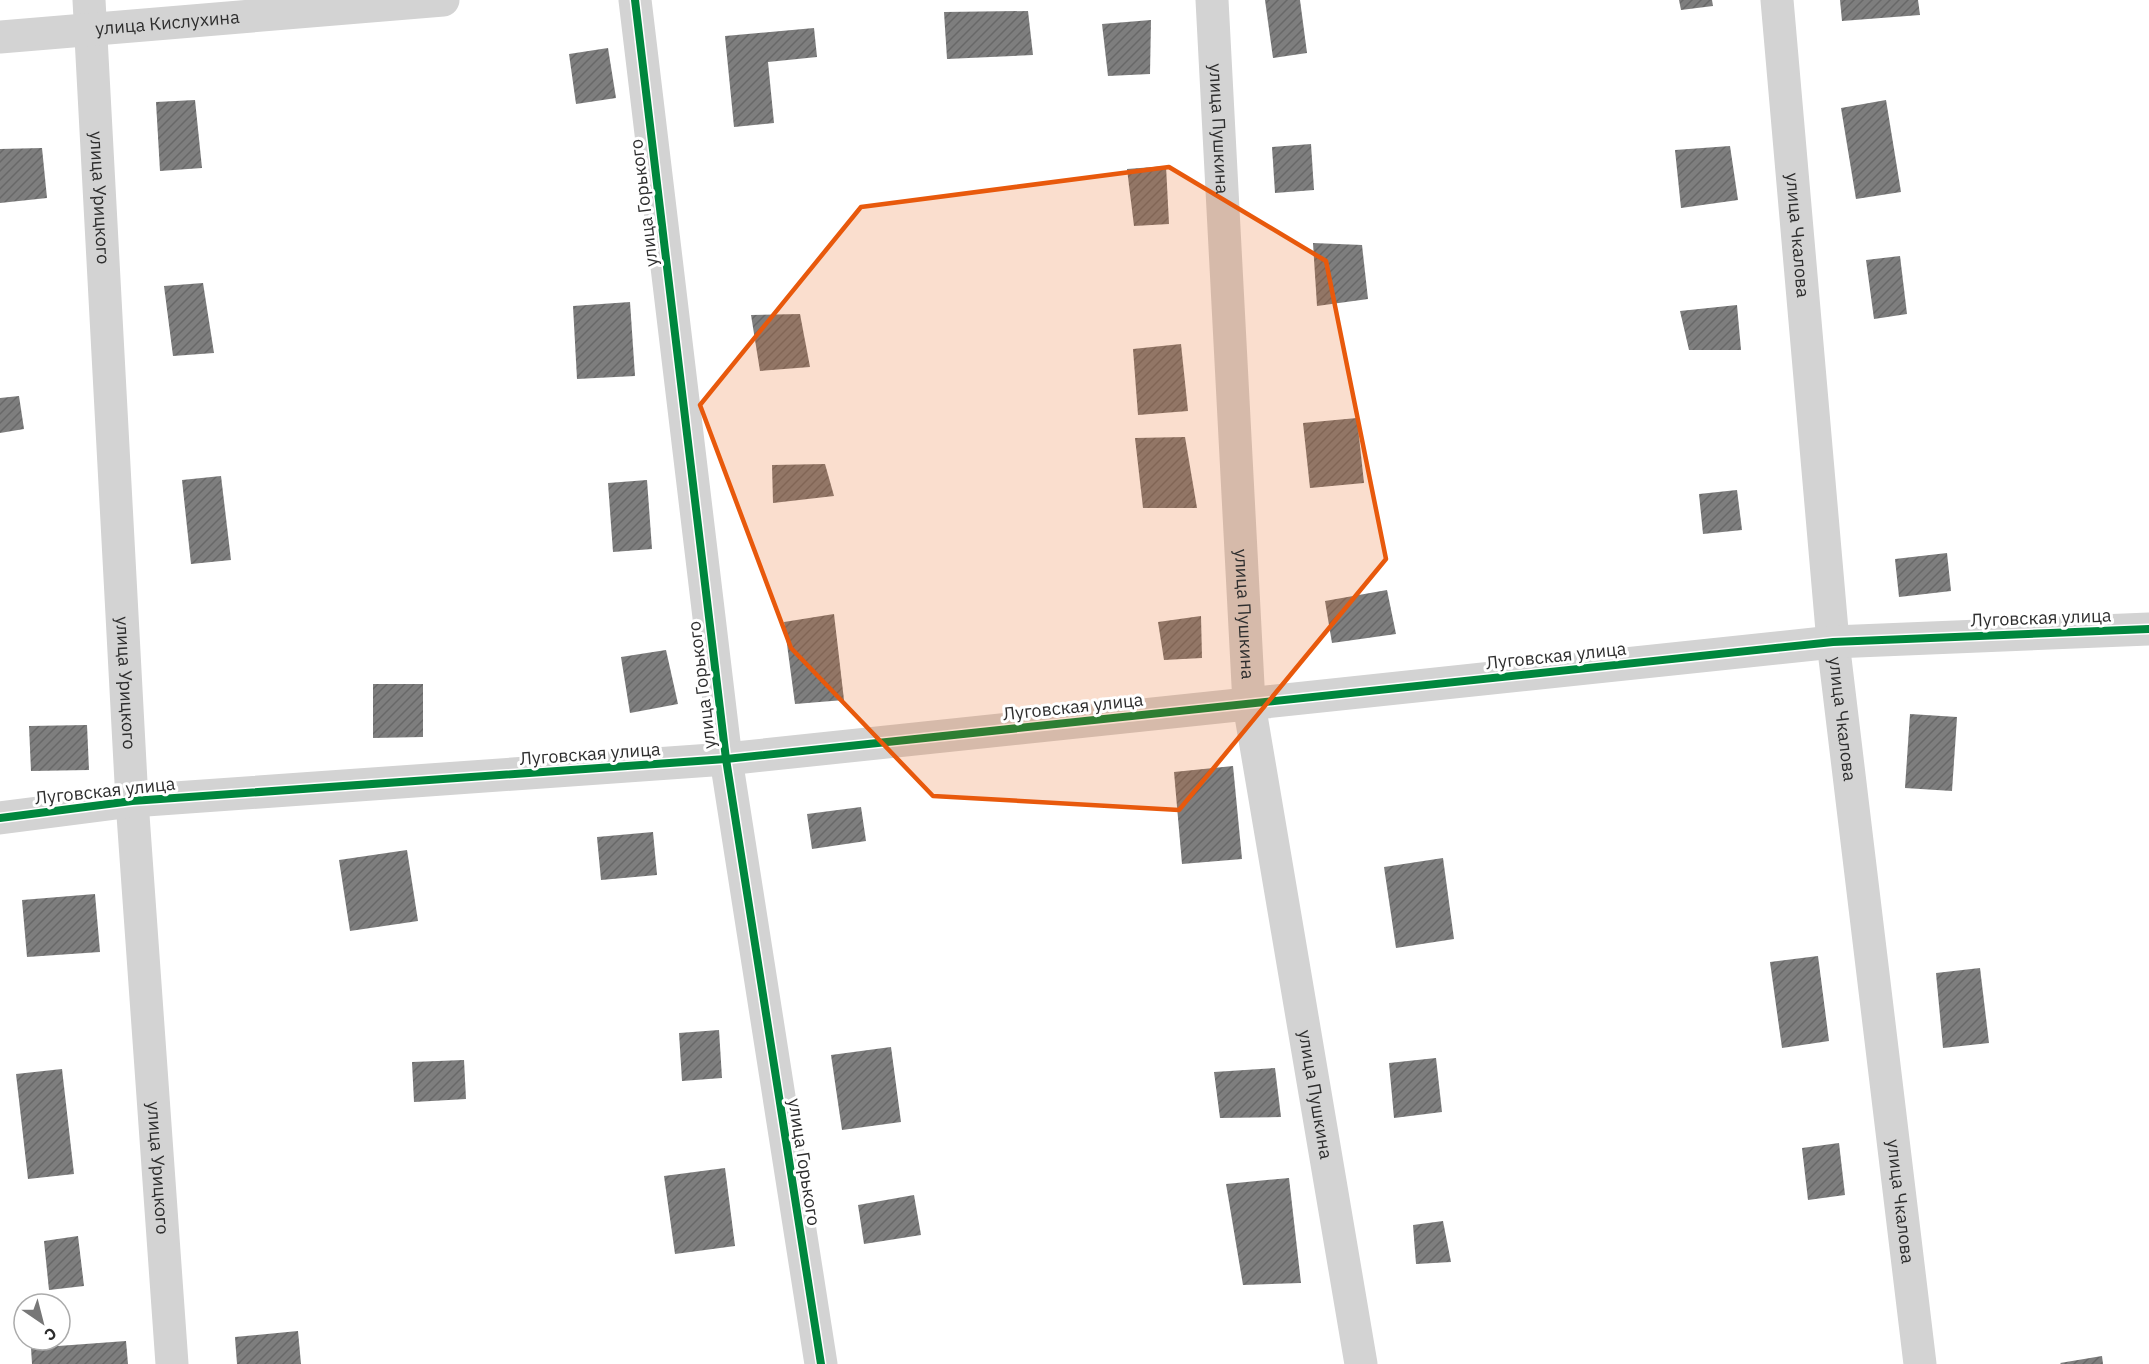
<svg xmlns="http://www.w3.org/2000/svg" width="2149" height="1364" viewBox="0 0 2149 1364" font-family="'IBM Plex Sans',sans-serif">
<defs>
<pattern id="building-hatch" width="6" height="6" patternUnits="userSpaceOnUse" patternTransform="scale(1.5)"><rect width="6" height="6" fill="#7e7e7e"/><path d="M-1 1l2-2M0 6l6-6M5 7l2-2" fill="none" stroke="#686868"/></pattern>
</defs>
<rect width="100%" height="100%" fill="#fff"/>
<!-- building -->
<g fill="url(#building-hatch)">
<path d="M1265,0H1300L1307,53L1273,58Z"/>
<path d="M1679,0H1712L1713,6L1681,10Z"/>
<path d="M1840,0H1918L1920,15L1842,21Z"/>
<path d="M1028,11L1033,55L947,59L944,12Z"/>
<path d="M1151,20L1150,74L1108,76L1102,24Z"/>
<path d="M814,28L817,57L768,62L774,123L734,127L725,36Z"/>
<path d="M608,48L616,98L576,104L569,54Z"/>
<path d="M195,100L202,168L160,171L156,102Z"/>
<path d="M1886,100L1901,192L1856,199L1841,108Z"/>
<path d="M1311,144L1314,190L1275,193L1272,147Z"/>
<path d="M1730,146L1738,200L1681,208L1675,150Z"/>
<path d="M42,148L47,198L0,203V149Z"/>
<path d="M1166,166L1169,224L1134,226L1127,169Z"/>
<path d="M1313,243L1362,245L1368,299L1317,306Z"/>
<path d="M1900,256L1907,314L1874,319L1866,260Z"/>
<path d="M203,283L214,353L173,356L164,286Z"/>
<path d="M630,302L635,376L577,379L573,306Z"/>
<path d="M1737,305L1741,350H1689L1680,311Z"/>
<path d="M800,314L810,367L760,371L751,315Z"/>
<path d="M1181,344L1188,411L1138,415L1133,349Z"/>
<path d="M19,396L24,429L0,433V398Z"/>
<path d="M1357,418L1364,483L1310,488L1303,423Z"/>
<path d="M1185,437L1197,508H1143L1135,438Z"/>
<path d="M825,464L834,496L773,503L772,465Z"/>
<path d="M221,476L231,560L191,564L182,480Z"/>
<path d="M647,480L652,549L613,552L608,483Z"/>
<path d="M1737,490L1742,530L1703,534L1699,494Z"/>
<path d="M1947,553L1951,591L1899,597L1895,559Z"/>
<path d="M1387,590L1396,634L1332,643L1325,601Z"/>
<path d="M834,614L844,700L795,704L784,622Z"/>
<path d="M1201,616L1202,658L1164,660L1158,622Z"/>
<path d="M666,650L678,704L630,713L621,657Z"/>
<path d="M373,684H423V737L373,738Z"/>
<path d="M1910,714L1957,717L1952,791L1905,788Z"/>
<path d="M87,725L89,770L31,771L29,726Z"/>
<path d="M1233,766L1242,859L1182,864L1174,772Z"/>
<path d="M861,807L866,841L812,849L807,814Z"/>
<path d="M653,832L657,875L601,880L597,837Z"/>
<path d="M407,850L418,921L350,931L339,860Z"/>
<path d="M1443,858L1454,939L1396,948L1384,867Z"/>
<path d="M95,894L100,952L27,957L22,900Z"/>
<path d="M1818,956L1829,1041L1782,1048L1770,962Z"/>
<path d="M1980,968L1989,1043L1943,1048L1936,973Z"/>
<path d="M719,1030L722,1078L682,1081L679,1033Z"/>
<path d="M891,1047L901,1122L842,1130L831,1055Z"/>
<path d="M1436,1058L1442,1112L1394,1118L1389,1063Z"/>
<path d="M464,1060L466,1099L414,1102L412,1062Z"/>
<path d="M1275,1068L1281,1117L1220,1118L1214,1072Z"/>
<path d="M62,1069L74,1174L28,1179L16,1074Z"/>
<path d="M1839,1143L1845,1195L1808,1200L1802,1148Z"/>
<path d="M725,1168L735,1246L675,1254L664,1176Z"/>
<path d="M1289,1178L1301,1283L1243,1285L1226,1184Z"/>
<path d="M914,1195L921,1235L864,1244L858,1205Z"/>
<path d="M1443,1221L1451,1262L1416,1264L1413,1225Z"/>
<path d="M78,1236L84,1286L49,1290L44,1241Z"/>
<path d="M298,1331L301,1364H237L235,1337Z"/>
<path d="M126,1341L128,1364H32L31,1348Z"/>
<path d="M2102,1356L2103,1364H2061L2060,1363Z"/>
</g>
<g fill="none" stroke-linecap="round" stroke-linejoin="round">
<!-- minor -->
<g stroke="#d3d3d3" stroke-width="33">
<path id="s1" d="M89,0L132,801L172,1364"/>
<path d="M635,0L726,759L821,1364"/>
<path id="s2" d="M1212,0L1249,704L1361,1364"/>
<path id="s3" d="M1777,0L1833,642L1920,1364"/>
<path id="s4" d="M0,37L443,0"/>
<path d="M0,818L132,801L726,759L1833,642L2149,629"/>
</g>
<!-- cycleway casing -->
<g stroke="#fff" stroke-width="11">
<g id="cycleway">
<path d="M635,0L726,759L821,1364"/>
<path d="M0,818L132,801L726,759L1833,642L2149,629"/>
</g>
</g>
<!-- cycleway -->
<use href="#cycleway" stroke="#00873e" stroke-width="8"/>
</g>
<!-- marked area -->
<path fill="#e8590c" fill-opacity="0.2" stroke="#e8590c" stroke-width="4.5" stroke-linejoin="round" d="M1169,167L1326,261L1386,559L1179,810L933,796L791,648L700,405L861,207Z"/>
<g text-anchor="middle" stroke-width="6" stroke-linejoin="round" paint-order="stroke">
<!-- street labels -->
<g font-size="18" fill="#2e2e2e" stroke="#fff">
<text dy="6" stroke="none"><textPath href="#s4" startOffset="168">улица Кислухина</textPath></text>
<text dy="6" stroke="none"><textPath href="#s2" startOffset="129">улица Пушкина</textPath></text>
<text dy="6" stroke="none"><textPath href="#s1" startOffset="198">улица Урицкого</textPath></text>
<text transform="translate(644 203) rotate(-97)" y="6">улица Горького</text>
<text dy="6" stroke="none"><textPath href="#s3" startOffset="236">улица Чкалова</textPath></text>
<text dy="6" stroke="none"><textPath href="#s2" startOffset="615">улица Пушкина</textPath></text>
<text transform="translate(2041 618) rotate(-2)" y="6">Луговская улица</text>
<text transform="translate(1556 656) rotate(-6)" y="6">Луговская улица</text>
<text dy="6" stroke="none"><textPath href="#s1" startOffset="684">улица Урицкого</textPath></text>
<text transform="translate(702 685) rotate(-97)" y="6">улица Горького</text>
<text transform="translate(1073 707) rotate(-6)" y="6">Луговская улица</text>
<text dy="6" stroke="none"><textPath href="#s3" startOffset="722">улица Чкалова</textPath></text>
<text transform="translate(590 754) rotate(-4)" y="6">Луговская улица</text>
<text transform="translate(105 791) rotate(-6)" y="6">Луговская улица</text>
<text dy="6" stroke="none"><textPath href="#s2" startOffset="1101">улица Пушкина</textPath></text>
<text transform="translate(804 1162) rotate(81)" y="6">улица Горького</text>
<text dy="6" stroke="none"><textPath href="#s1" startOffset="1170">улица Урицкого</textPath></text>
<text dy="6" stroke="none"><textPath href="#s3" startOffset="1208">улица Чкалова</textPath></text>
</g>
</g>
<!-- north arrow -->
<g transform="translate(42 1322) rotate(145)"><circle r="28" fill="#ffffff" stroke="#ababab" stroke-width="1.5"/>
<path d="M0-4.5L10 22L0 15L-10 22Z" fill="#777777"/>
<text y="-9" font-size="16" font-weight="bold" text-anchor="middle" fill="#2e2e2e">С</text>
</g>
</svg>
